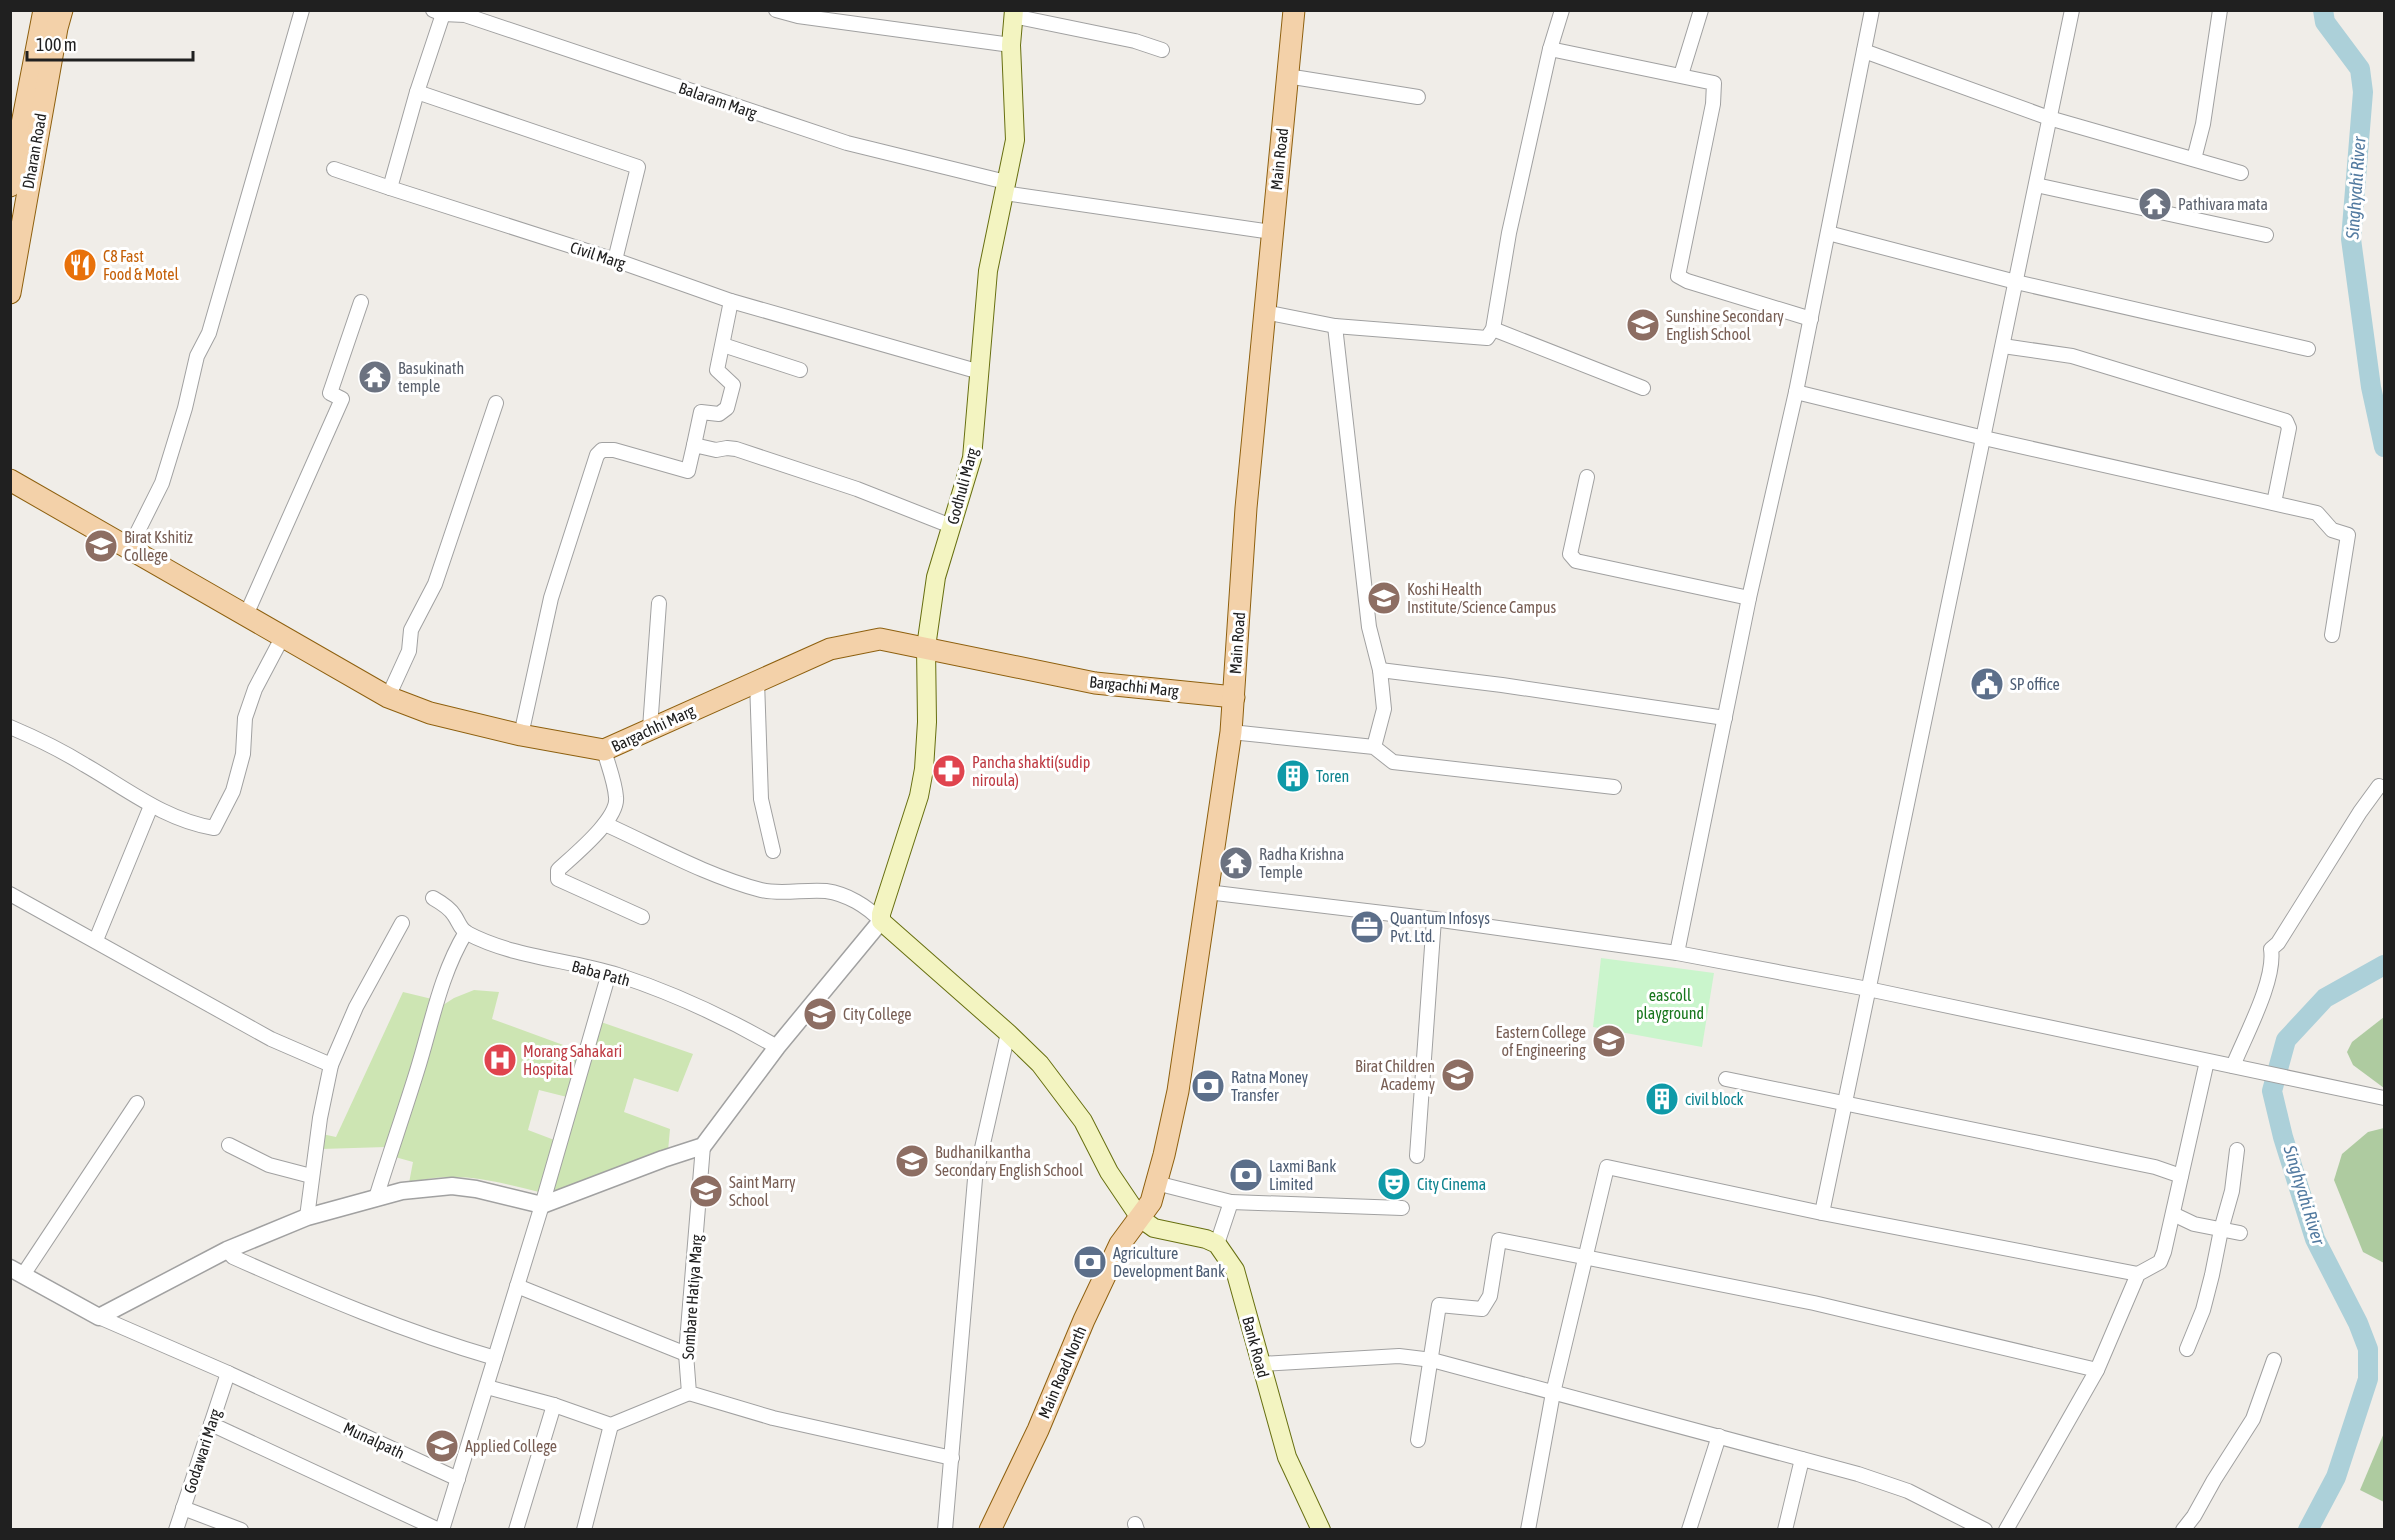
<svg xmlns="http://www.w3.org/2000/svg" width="2395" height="1540" viewBox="0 0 2395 1540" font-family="'Asap Condensed',sans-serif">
<rect width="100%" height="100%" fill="#f0ede8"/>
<!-- grass -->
<g fill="#cde5b3">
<path d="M474,990L499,992L492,1019L585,1053L571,1098L539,1090L528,1130L557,1141L539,1192C493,1181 457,1170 409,1183L413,1162L395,1157L440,1007L454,998Z"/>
<path d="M403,992L432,999L412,1070L386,1147L321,1149L322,1134L336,1137Z"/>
<path d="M601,1022L693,1054L678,1092L634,1078L624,1112L670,1129L668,1151L551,1193Z"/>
</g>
<!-- forest -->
<g fill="#aecba0">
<path d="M2384,1017V1088L2353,1065L2347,1052L2352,1042Z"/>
<path d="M2384,1128V1263L2363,1252L2334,1180L2342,1154L2368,1132Z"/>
<path d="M2384,1433V1502L2360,1490Z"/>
</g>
<!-- park -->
<path fill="#caf5cc" d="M1601,958L1714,973L1702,1047L1593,1027Z"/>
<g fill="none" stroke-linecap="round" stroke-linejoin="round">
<!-- river -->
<g stroke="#acd0d9" stroke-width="20">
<path d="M2323,10L2325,22L2360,69L2363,92L2351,239L2371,387L2384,447"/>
<path d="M2308,1530L2336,1477L2368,1379V1349L2358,1323L2315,1239L2283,1137L2272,1091L2286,1040L2325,998L2384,965"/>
</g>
<!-- minor casing -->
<g stroke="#a1a1a1" stroke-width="16">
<g id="minor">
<path d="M433,10L443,14L465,15L847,143L1006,182"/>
<path d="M776,10L798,16L1011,45"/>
<path d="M443,14L417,92L390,188L615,260L731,301L980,372"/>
<path d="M1013,16L1135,41L1162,50"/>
<path d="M1550,49L1714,83L1713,104L1678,276L1687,281L1811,319"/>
<path d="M1864,51L2049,118L2241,173"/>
<path d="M1681,75L1701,10"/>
<path d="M1287,76L1418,97"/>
<path d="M417,92L638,167L615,260"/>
<path d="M2194,159L2203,124L2220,10"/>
<path d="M334,169L390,188"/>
<path d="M2036,185L2266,235"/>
<path d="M1004,193L1272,232"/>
<path d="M1828,233L2016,282L2308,349"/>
<path d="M1264,312L1335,326L1487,338L1493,329L1509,233L1550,49L1562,10"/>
<path d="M1335,326L1369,627L1380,670L1384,709L1374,747"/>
<path d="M1493,329L1643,388"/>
<path d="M723,345L800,370"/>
<path d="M2003,346L2072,356L2286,421L2289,428L2274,503"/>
<path d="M1796,392L1984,438L2317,513L2332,530L2348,535L2332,635"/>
<path d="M694,445L701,412L719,414L727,408L733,385L717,370L731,301"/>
<path d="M1587,477L1570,554L1576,561L1749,598"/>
<path d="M130,547L162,483L185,408L197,356L209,333L302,10"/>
<path d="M246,615L342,399L330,393L361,302"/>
<path d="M1380,670L1502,685L1725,718"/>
<path d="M757,681L761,799L773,851"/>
<path d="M388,697L409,651L411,630L435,584L496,403"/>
<path d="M10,727C36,738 61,750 85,765C127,789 165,820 214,828L233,791L243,754L245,718L255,689L283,636"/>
<path d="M650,728L659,603"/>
<path d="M1231,732L1374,747L1393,762L1614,787"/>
<path d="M521,735L551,598L597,455L602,450H614L688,471L694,445L716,450L727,448L736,449L857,489L951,526"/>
<path d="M604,750C608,765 615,782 616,797C619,819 574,855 558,870V879L642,917"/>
<path d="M605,824C656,847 707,876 761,890C782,895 805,889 826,891C847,894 867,906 881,921"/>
<path d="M1207,892L1434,919L1677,953L1868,989L2384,1098"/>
<path d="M10,894L271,1039L331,1065"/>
<path d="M433,898C440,902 449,907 454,915C459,922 460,929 467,933C514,958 568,959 618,975C673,993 727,1018 777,1047"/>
<path d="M96,940L151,806"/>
<path d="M1677,953L1749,598L1796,392L1872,10"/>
<path d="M2233,1066C2245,1036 2276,980 2271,949L2278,943L2360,812L2379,786"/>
<path d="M1726,1079L2155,1167L2181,1176"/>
<path d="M229,1145L269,1165L311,1176"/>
<path d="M703,1146L686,1354L689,1393L773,1418L952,1458"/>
<path d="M1417,1156L1434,919"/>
<path d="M1156,1183L1231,1202"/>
<path d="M376,1198C389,1156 404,1113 417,1071C432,1023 440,975 466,932"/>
<path d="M1822,1213L2072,10"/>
<path d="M2173,1214L2194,1224L2240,1233"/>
<path d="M307,1217L320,1118L331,1065L356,1007L402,923"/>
<path d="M1217,1244L1231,1202L1402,1208"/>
<path d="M227,1250L233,1257C318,1295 405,1332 495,1358"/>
<path d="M23,1275L137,1103"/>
<path d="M517,1286L686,1354"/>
<path d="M99,1317L228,1373L458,1479"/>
<path d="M2187,1349L2203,1310L2212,1275L2221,1230L2232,1191L2237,1150"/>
<path d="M1260,1364L1399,1356L1432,1360L1858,1474L1908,1491L1985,1530"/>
<path d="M487,1387L554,1405L611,1425L689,1393"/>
<path d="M211,1424L439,1530"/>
<path d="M1418,1440L1439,1305L1482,1309L1490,1296L1499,1240L1814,1303L2097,1370"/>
<path d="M183,1508L241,1530"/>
<path d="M1135,1524L1137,1530"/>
<path d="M176,1530L228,1373"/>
<path d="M442,1530L542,1205L609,973"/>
<path d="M516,1530L554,1405"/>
<path d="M584,1530L611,1425"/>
<path d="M945,1530L975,1179L1008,1033"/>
<path d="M1528,1530L1553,1393L1607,1167L1822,1213L2138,1274"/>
<path d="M1689,1530L1719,1436"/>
<path d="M1785,1530L1802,1459"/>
<path d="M2006,1530L2097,1370L2138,1274L2160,1262L2164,1252L2207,1061"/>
<path d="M2183,1530L2194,1516L2214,1480L2253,1419L2274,1360"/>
</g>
</g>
<!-- tertiary casing -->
<g stroke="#a1a1a1" stroke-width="19">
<path id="tertiary" d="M10,1268L99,1317L227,1250L307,1217L402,1191L452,1186L476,1189L542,1205L663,1159L703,1146L777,1047L881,921"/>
</g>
<!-- secondary casing -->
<g stroke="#676f10" stroke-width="20">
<path id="secondary" d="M1014,10L1011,45L1015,140L988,271L972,458L936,577L926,647L927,722L924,769L919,796L881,914V921L1008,1033L1040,1064L1083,1121L1109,1172L1140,1218L1154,1228L1206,1239L1217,1244L1235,1270L1287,1457L1321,1530"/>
</g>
<!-- primary casing -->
<g stroke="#8e600f" stroke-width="23">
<g id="primary">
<path d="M10,186L44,10"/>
<path d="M10,293L57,28L62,10"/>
<path d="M10,480L388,697L430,713L521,735L604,750L830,649L880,639L1095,683L1234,697"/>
<path d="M990,1530L1038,1430L1084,1320L1120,1244L1151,1202L1164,1155L1178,1091L1231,732L1246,508L1294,10"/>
</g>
</g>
<!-- minor -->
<use href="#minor" stroke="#fff" stroke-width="14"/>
<!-- tertiary -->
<use href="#tertiary" stroke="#fff" stroke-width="16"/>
<!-- secondary -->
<use href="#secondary" stroke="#f3f4c1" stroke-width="18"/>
<!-- primary -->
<use href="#primary" stroke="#f3d1a9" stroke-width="21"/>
</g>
<!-- icons -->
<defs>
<g id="temple-disc" transform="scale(1.725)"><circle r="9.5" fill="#6b7280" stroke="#fff"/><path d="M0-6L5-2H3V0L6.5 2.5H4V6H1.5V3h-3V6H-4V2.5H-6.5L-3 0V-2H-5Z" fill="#fff"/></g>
<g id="restaurant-disc" transform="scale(1.725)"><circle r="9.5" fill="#e8710a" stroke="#fff"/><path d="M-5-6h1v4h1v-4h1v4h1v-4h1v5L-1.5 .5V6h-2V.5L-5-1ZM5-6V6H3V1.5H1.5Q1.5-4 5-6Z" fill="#fff"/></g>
<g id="school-disc" transform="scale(1.725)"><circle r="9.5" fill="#8d6e63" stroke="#fff"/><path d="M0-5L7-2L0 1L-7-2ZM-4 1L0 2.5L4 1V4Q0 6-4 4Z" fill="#fff"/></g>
<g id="university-disc" transform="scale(1.725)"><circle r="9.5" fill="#8d6e63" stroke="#fff"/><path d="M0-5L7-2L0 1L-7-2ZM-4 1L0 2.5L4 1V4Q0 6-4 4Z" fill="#fff"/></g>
<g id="civic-disc" transform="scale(1.725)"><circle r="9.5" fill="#5c6f8a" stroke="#fff"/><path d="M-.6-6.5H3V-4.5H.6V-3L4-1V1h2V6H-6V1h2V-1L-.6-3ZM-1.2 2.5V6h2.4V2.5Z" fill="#fff"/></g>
<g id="pharmacy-disc" transform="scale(1.725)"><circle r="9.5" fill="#e0444e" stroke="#fff"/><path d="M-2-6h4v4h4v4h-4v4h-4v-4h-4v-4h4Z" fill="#fff"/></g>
<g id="building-disc" transform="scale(1.725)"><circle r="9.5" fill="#0f9aa8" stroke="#fff"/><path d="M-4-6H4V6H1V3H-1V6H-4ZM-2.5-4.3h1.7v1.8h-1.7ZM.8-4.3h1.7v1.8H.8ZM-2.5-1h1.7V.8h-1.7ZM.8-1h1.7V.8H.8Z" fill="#fff"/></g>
<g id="office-disc" transform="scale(1.725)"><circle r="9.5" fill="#5c6f8a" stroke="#fff"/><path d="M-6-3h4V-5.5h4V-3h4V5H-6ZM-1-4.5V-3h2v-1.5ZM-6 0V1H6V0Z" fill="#fff"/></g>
<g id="hospital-disc" transform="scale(1.725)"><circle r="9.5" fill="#e0444e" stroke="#fff"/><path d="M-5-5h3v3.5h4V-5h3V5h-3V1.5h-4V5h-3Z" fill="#fff"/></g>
<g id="bank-disc" transform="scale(1.725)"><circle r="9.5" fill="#5c6f8a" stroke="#fff"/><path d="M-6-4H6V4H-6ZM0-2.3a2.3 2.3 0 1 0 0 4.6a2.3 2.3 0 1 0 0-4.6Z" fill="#fff"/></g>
<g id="theatre-disc" transform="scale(1.725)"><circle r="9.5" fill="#0f9aa8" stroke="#fff"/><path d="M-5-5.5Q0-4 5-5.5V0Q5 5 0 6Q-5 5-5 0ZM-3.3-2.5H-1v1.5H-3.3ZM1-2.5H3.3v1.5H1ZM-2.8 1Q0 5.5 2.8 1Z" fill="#fff"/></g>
</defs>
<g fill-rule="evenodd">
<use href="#temple-disc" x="2155" y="204"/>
<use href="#restaurant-disc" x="80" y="265"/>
<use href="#school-disc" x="1643" y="325"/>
<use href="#temple-disc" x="375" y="377"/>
<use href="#university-disc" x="101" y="546"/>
<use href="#school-disc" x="1384" y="598"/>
<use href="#civic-disc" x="1987" y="684"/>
<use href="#pharmacy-disc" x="949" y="771"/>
<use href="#building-disc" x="1293" y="776"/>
<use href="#temple-disc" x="1236" y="863"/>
<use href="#office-disc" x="1367" y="927"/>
<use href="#school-disc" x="820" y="1014"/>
<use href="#school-disc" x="1609" y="1041"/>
<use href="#hospital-disc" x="500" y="1060"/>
<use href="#school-disc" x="1458" y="1075"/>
<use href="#bank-disc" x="1208" y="1086"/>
<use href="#building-disc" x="1662" y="1099"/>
<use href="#school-disc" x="912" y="1161"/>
<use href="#bank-disc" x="1246" y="1175"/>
<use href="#theatre-disc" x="1394" y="1184"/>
<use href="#school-disc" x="706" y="1191"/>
<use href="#bank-disc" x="1090" y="1262"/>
<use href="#school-disc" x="442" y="1446"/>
</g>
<g text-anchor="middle" stroke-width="6" stroke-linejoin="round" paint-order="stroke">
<!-- street labels -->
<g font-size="16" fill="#202020" stroke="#fff">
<text transform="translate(718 100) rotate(19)" y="6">Balaram Marg</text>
<text transform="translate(34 151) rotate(-80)" y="6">Dharan Road</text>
<text transform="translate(1279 159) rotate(-84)" y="6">Main Road</text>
<text transform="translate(598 255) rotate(18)" y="6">Civil Marg</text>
<text transform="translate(962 486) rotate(-75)" y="6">Godhuli Marg</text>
<text transform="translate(1237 643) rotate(-86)" y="6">Main Road</text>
<text transform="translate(1134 686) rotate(6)" y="6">Bargachhi Marg</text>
<text transform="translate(653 728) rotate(-25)" y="6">Bargachhi Marg</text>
<text transform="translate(601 973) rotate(15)" y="6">Baba Path</text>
<text transform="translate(692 1297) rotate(-86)" y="6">Sombare Hatiya Marg</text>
<text transform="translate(1256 1347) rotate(75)" y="6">Bank Road</text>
<text transform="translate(1062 1372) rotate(-67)" y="6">Main Road North</text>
<text transform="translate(374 1440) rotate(25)" y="6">Munalpath</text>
<text transform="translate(202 1451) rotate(-72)" y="6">Godawari Marg</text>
</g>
<!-- worship labels -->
<g font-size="16" fill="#5b616d" stroke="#fff" text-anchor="start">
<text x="2178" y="210">Pathivara mata</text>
<text x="398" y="374">Basukinath<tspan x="398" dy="18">temple</tspan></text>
<text x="1259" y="860">Radha Krishna<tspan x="1259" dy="18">Temple</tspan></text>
</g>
<!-- food labels -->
<g font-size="16" fill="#c56008" stroke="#fff" text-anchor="start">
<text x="103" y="262">C8 Fast<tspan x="103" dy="18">Food &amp; Motel</tspan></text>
</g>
<!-- education labels -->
<g font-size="16" fill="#785e54" stroke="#fff" text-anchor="start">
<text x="1666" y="322">Sunshine Secondary<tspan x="1666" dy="18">English School</tspan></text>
<text x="124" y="543">Birat Kshitiz<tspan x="124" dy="18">College</tspan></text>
<text x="1407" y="595">Koshi Health<tspan x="1407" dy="18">Institute/Science Campus</tspan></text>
<text x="843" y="1020">City College</text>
<text x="1586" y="1038" text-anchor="end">Eastern College<tspan x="1586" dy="18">of Engineering</tspan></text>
<text x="1435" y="1072" text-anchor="end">Birat Children<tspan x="1435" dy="18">Academy</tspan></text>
<text x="935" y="1158">Budhanilkantha<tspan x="935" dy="18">Secondary English School</tspan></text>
<text x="729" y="1188">Saint Marry<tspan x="729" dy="18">School</tspan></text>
<text x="465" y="1452">Applied College</text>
</g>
<!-- service labels -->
<g font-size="16" fill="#4e5e75" stroke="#fff" text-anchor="start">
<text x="2010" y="690">SP office</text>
<text x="1390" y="924">Quantum Infosys<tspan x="1390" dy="18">Pvt. Ltd.</tspan></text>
<text x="1231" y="1083">Ratna Money<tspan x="1231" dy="18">Transfer</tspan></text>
<text x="1269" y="1172">Laxmi Bank<tspan x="1269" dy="18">Limited</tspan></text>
<text x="1113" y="1259">Agriculture<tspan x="1113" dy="18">Development Bank</tspan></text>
</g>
<!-- health labels -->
<g font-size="16" fill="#be3a42" stroke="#fff" text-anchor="start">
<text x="972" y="768">Pancha shakti(sudip<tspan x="972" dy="18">niroula)</tspan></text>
<text x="523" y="1057">Morang Sahakari<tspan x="523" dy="18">Hospital</tspan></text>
</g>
<!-- culture labels -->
<g font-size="16" fill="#0d838f" stroke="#fff" text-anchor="start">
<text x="1316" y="782">Toren</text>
<text x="1685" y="1105">civil block</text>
<text x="1417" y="1190">City Cinema</text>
</g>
<!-- park labels -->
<g font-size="16" fill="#17761c" stroke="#fff">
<text x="1670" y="1001">eascoll<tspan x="1670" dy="18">playground</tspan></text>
</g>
<!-- water labels -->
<g font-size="18" font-style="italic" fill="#527aa0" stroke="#fff">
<text transform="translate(2356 188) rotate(-86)" y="6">Singhyahi River</text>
<text transform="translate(2304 1195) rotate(73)" y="6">Singhyahi River</text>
</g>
</g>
<!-- border -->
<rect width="2395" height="1540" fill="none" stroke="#202020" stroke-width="24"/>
<!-- scale -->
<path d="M27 51v9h166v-9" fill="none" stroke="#202020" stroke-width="3"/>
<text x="36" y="51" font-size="18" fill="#202020" stroke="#ffffff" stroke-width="4.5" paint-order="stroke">100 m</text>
</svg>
